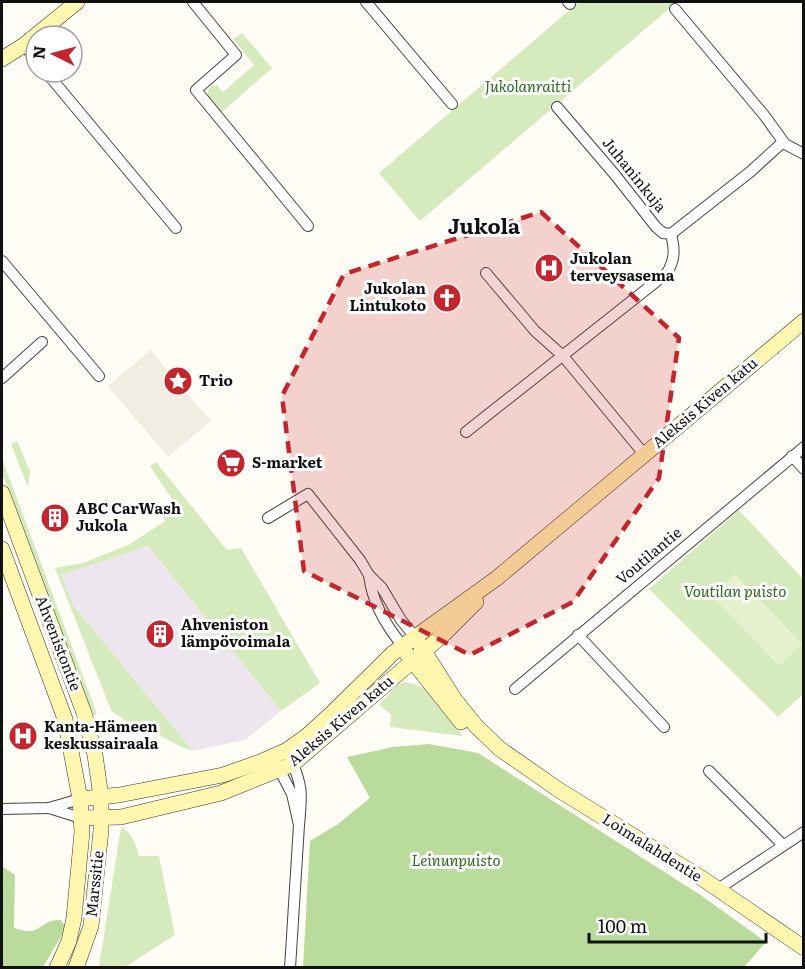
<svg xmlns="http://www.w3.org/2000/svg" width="805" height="969" viewBox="0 0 805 969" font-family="Literata,serif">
<rect width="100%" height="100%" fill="#fffdf5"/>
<!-- industrial -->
<path fill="#eee6ef" d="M148,546L281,711L245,740L193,751L73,605L61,575Z"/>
<!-- green -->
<g fill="#d5ebbd">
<path d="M579,2H677L420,221L379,173Z"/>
<path d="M242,33L272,68L221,113L208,97C207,91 209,84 217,85L223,92L254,65L233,39Z"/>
<path d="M17,441L30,471L28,487L11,444Z"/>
<path d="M3,461L97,714L92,716L2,473Z"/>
<path d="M156,462L227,550L241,548L320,683L281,711L148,546L61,575L73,605L193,751C175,746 162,735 145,728C131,722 123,721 111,710L55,568L83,563L130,544L165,521L158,511L173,501L150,466Z"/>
<path d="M739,510L803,579V694L778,717L649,589Z"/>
<path d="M403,682C429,683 444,710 459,729L462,736L390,727L391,714L379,705L397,685Z"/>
<path d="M121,827C133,834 136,844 139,856H159L175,935L125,967H99Z"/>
</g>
<!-- forest -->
<g fill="#b9dc9c">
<path d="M429,744L478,753L699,894L766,942L744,967H303L310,841L338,824L370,798L347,757L393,747Z"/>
<path d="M2,866L15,875L14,928C19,929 25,932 29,931C41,931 44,919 61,920L66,928L43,967H2Z"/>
</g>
<!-- pitch -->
<path fill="#e6f2cf" d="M735,574L802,644L779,666L711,595Z"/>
<!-- plaza -->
<path fill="#f1ede2" d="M151,350L170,374L182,370L188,375L189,384L184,390L211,421L168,457L108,386Z"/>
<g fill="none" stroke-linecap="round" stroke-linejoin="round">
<!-- street casing -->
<g stroke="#444" stroke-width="12">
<g id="street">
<path d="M193,2L236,55L196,90L308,226"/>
<path d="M366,2L452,104"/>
<path d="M568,2L570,4"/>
<path d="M675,9L764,115L785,144L804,154"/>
<path d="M24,45L36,60"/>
<path d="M46,72L176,228"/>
<path d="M671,234L750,172L783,142"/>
<path d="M2,261L99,376"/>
<path d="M486,273L535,331L563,356L644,454"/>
<path d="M2,378L42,342"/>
<path d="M466,432L667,273C675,259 675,250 671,234L663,233L656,227L616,176L557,107"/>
<path d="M792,456L804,469"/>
<path d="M268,518L308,494L360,560L369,575L382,588L401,620L415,637"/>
<path d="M369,575C372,601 386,626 403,646"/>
<path d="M578,635L664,727"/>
<path d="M515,689L804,447"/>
<path d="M277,765L292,794L299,825C302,794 303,786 290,757"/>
<path d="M709,771L783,845"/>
<path d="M49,808L81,818"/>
<path d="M2,809L49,808L80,799"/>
<path d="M718,889L804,832"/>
<path d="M290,968L299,825"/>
</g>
</g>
<!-- secondary casing -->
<g stroke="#333" stroke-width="16">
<g id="secondary">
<path d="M2,59L24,45L77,2"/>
<path d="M2,493L84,713L95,755L101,797V830L91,926L76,968"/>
<path d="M2,549L65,719L80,799L82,832L74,918L69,941L57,968"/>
<path d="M415,637L455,700L476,726L500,749L559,790L703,879L804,948"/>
<path d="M407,654L461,722"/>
<path d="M80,799L119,795L223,775L260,762L287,750L308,735L332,713L393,653L497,578L804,321"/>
<path d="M81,818L121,817L221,793L293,764L444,634L476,602"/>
</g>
</g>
<!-- street -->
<use href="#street" stroke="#fff" stroke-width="10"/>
<!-- secondary -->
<use href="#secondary" stroke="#fff6b0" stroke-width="15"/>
</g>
<!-- marked area -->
<path fill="#c4262e" fill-opacity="0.2" stroke="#c4262e" stroke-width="4.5" stroke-dasharray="12 8" stroke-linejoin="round" d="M541,212L679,338L659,478L573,602L470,655L304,571L282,396L344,274Z"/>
<!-- icons -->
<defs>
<g id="hospital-disc" transform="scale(1.5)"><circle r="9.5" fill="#c4262e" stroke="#fff"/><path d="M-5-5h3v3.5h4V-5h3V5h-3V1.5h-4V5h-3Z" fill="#fff"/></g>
<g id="church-disc" transform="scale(1.5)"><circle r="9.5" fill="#c4262e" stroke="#fff"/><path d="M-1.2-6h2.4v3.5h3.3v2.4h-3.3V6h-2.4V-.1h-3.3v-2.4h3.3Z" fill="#fff"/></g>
<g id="sight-disc" transform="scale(1.5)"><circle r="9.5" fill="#c4262e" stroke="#fff"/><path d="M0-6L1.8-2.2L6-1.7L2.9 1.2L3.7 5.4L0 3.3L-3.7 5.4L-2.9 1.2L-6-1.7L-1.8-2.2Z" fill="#fff"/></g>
<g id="supermarket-disc" transform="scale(1.5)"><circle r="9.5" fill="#c4262e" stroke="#fff"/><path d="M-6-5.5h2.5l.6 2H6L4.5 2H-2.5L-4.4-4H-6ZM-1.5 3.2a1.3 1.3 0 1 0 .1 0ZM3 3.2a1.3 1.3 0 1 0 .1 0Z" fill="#fff"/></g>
<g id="building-disc" transform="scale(1.5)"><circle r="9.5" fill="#c4262e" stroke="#fff"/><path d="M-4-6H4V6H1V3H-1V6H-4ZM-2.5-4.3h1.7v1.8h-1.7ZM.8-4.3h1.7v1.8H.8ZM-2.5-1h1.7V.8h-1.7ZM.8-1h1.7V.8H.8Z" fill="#fff"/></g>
</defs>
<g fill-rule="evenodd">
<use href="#hospital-disc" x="549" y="268"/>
<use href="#church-disc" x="447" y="298"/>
<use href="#sight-disc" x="178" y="381"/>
<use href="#supermarket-disc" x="231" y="463"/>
<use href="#building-disc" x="55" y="518"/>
<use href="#building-disc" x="160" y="634"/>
<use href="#hospital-disc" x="23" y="736"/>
</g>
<g text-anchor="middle" stroke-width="6" stroke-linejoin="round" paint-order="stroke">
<!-- park labels -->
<g font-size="15" font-style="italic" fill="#2f6b1f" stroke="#fff">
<text x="528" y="92">Jukolanraitti</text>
<text x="735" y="597">Voutilan puisto</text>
<text x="456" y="866">Leinunpuisto</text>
</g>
<!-- street labels -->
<g font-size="15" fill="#111" stroke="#fff">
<text transform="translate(634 175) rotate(51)" y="5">Juhaninkuja</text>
<text transform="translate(705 403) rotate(-40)" y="5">Aleksis Kiven katu</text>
<text transform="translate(649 556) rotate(-40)" y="5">Voutilantie</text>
<text transform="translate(58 643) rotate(69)" y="5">Ahvenistontie</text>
<text transform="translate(341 721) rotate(-40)" y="5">Aleksis Kiven katu</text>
<text transform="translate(652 848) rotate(32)" y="5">Loimalahdentie</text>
<text transform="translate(95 884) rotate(-84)" y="5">Marssitie</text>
</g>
<!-- poi labels -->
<g font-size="15" font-weight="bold" fill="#111" stroke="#fff" text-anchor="start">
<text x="570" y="264">Jukolan<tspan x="570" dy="17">terveysasema</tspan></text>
<text x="426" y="294" text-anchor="end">Jukolan<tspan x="426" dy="17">Lintukoto</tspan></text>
<text x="199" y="386">Trio</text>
<text x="252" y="468">S-market</text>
<text x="76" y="514">ABC CarWash<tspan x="76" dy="17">Jukola</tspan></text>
<text x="181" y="630">Ahveniston<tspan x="181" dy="17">lämpövoimala</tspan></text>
<text x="44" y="732">Kanta-Hämeen<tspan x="44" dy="17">keskussairaala</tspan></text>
</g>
<!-- district labels -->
<g font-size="21" font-weight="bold" fill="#111" stroke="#fff">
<text x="484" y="234">Jukola</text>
</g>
</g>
<!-- border -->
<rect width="805" height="969" fill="none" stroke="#111111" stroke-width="6"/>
<!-- north arrow -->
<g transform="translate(54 54) rotate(276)"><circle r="28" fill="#ffffff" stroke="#a0a0a0" stroke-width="1.5"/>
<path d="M0-4.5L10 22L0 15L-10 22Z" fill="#c4262e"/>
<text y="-9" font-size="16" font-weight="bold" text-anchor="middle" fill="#111111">N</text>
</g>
<!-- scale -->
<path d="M589 933v9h177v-9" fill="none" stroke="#111111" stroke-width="3"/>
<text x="598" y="933" font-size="18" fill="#111111" stroke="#ffffff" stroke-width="4.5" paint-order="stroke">100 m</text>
</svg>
